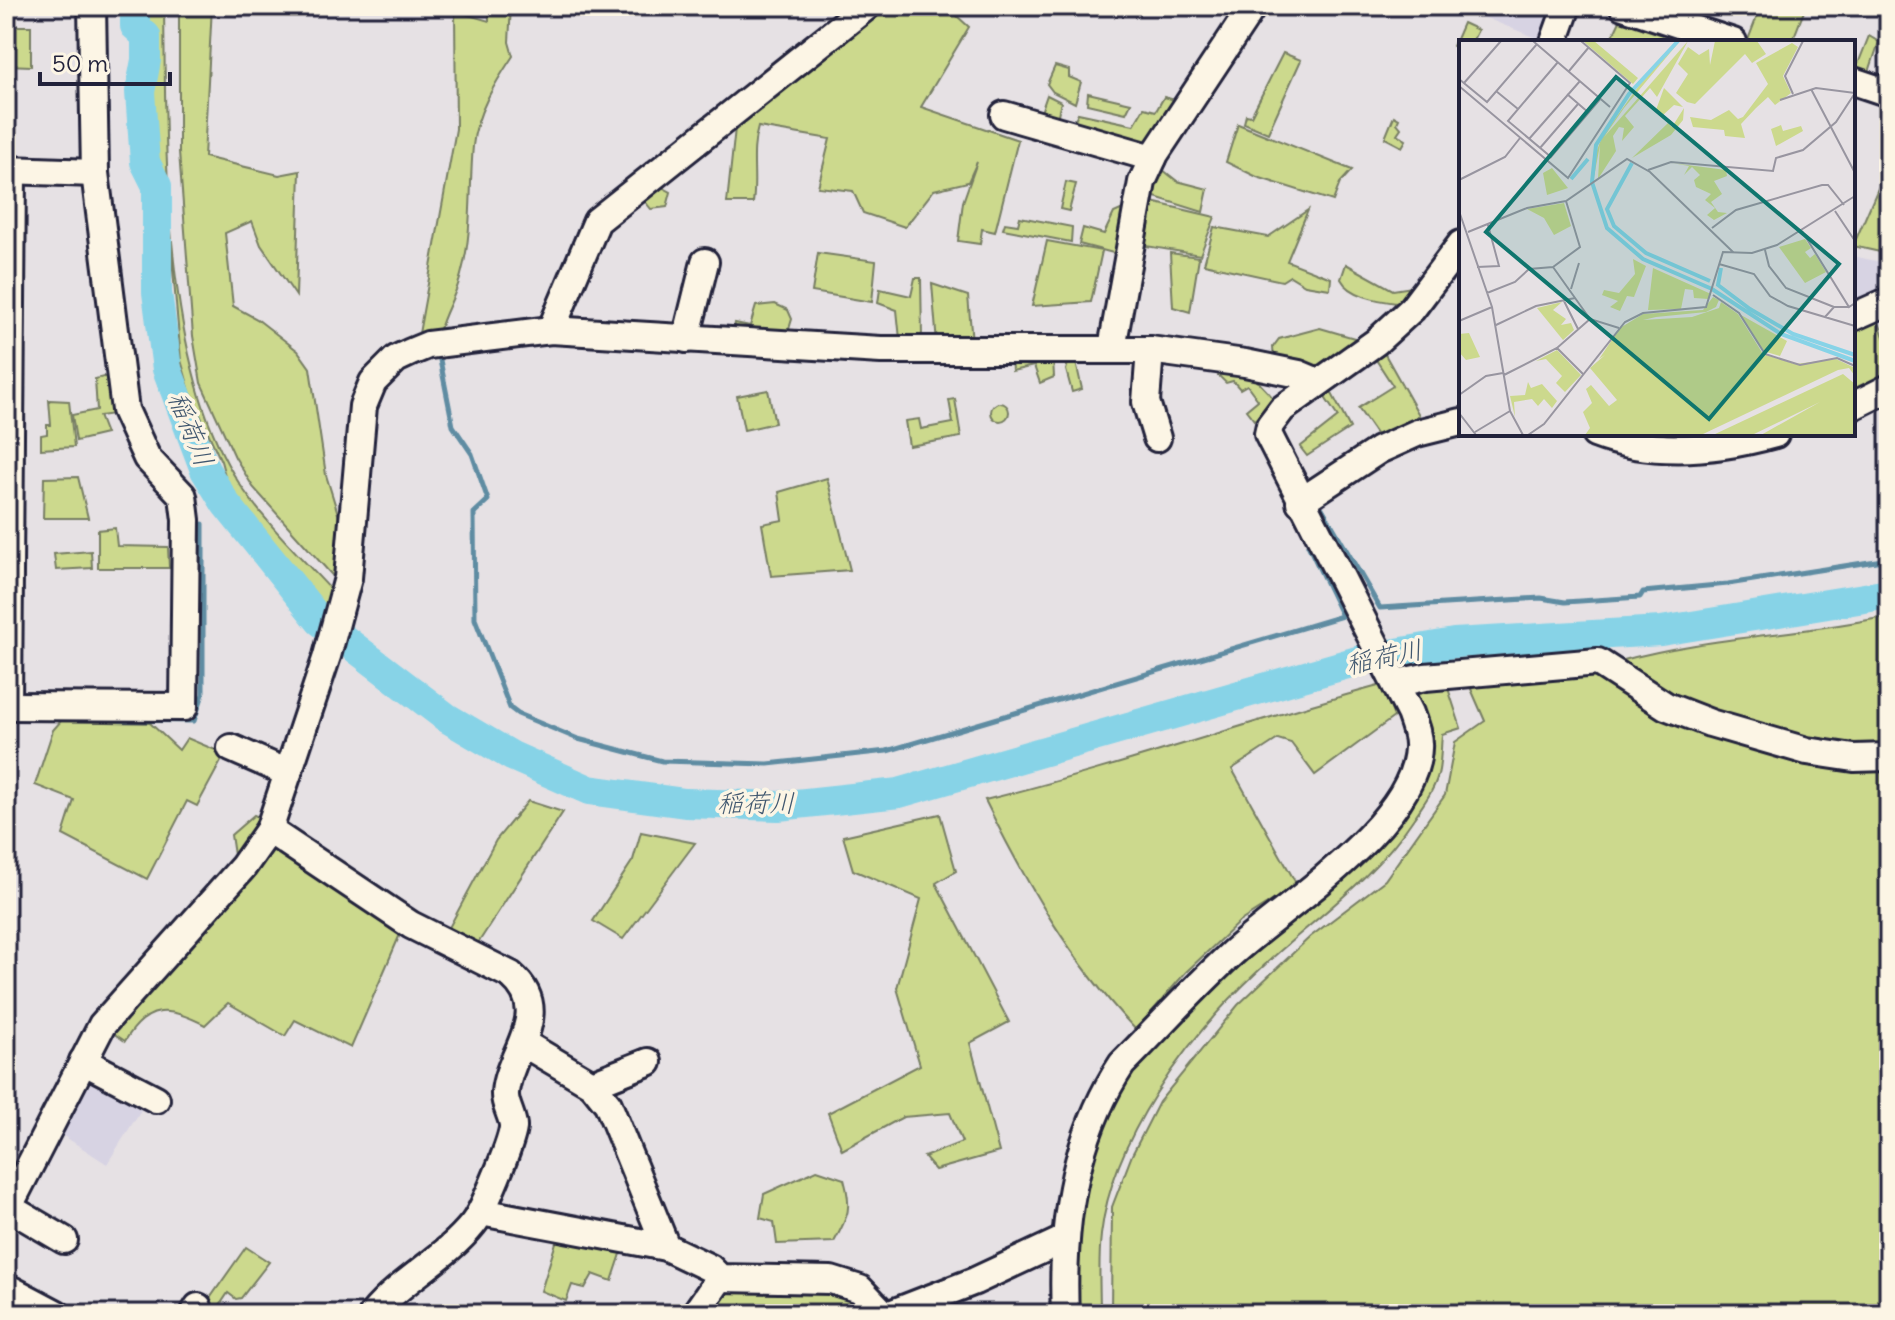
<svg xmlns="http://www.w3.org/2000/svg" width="1895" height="1320" viewBox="0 0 1895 1320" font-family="Delius,'Klee One',sans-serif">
<rect width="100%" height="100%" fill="#e6e1e4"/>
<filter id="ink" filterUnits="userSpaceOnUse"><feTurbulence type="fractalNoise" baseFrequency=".0125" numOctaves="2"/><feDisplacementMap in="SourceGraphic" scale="16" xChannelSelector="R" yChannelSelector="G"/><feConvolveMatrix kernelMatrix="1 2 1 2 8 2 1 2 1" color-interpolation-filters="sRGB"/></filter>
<g filter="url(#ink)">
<!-- built -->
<g fill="#d7d3e3">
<path d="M1475,6H1557L1545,38L1541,40L1473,13Z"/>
<path d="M1853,256L1889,264V292L1853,308Z"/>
<path d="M87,1072L146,1102L107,1164L56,1131Z"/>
</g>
<!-- green -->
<g fill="#ccd98d" stroke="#777e64" stroke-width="2">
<path d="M141,6H164C166,145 161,364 239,483C265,523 302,558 334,593L326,621L230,494L221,461L191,395L181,360L166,191L151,128L155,30L142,19Z"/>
<path d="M179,6H212L204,157L279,175L300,171L296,296L261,245L252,221L225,233L233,306L257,319L298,351L310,368L326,475L343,530L339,583L253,487L235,457L201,383L193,336L179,152Z"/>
<path d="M489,6H511L509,42L513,56C495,83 476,113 473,146C469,188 473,233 461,275C456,296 444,312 439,333L418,339L456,129L455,11L489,21Z"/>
<path d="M878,6H946L969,27L921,107L1018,140L995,232L982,229L980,244L958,241L963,202L977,162L968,182L934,190L905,227L863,213L853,191L818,187L830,139L758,127C750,153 757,176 753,203H727L735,128L662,187L671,192L667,207L651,209L639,194Z"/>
<path d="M1761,6H1806L1792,42L1748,40Z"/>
<path d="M1621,19L1689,37L1688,42H1610Z"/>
<path d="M1463,23L1478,30L1472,42L1461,41L1458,48L1453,46Z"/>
<path d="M6,26H31V66L6,65Z"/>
<path d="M1869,36L1879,42L1867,78L1854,74Z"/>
<path d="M1283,53L1301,60L1268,133L1244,123L1246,115L1251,116Z"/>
<path d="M1055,66L1069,70V77L1081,82L1075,103L1053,92L1047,84Z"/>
<path d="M1088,93L1131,103L1126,113L1087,104Z"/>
<path d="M1047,95L1061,102L1055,127L1038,121Z"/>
<path d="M1164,97L1179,101L1148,151L1070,130L1078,113L1134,125L1144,108L1156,111Z"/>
<path d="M1394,116L1399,119L1397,123L1401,128L1397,134L1406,140L1402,147L1385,138Z"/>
<path d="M1238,124L1352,170L1340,183L1333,201L1257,177L1226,162Z"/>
<path d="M1889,163V254L1853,246Z"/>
<path d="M1158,166L1177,181L1208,189L1203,212L1145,194Z"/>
<path d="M1066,182L1076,184L1069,211L1060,209Z"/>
<path d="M1143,200L1215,217L1200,255L1134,244Z"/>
<path d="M1123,209L1126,213L1117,254L1079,244L1083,228L1104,234L1114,213Z"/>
<path d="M1308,210L1287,261L1331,278L1330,289L1305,285L1290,276L1282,281L1204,264L1214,227L1268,237Z"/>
<path d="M1020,217L1072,227L1071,242L1003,229L1005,223L1018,225Z"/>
<path d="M1047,241L1102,251L1091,302L1032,306Z"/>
<path d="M818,253L876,261L872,302L812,292Z"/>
<path d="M1170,253L1199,257L1190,312L1173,307Z"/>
<path d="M1346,264L1393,290L1412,287L1403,304C1383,301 1351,298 1341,279Z"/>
<path d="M915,278H921L922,339H900L897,310L878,303L880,289L911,296Z"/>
<path d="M932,284L968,296L972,342L937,343Z"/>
<path d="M775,304L788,310L792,319L786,339L733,334L735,323L750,326L756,306Z"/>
<path d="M1876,314L1889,351V378L1853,398V324Z"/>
<path d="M1320,328L1358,339V346L1319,371L1274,361L1273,347L1279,339Z"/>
<path d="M1382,349L1419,415L1381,441L1358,408L1393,386L1373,355Z"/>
<path d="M1011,357L1053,358L1054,377L1040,383L1034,366L1012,371Z"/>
<path d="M1070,357L1075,358L1082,389L1072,392L1066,370Z"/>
<path d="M1212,369L1249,372L1277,402L1254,420L1246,410L1258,400L1247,385L1240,389L1233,381L1226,383Z"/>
<path d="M108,376L114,414L99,416L106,434L76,441L72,415L97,410L95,379Z"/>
<path d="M1329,388L1350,428L1307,456L1300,447L1338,417L1322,393Z"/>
<path d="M768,390L775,423L744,430L737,396Z"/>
<path d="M955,399L961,437L909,446L905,421L919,419L921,429L953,423L949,400Z"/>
<path d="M49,400L69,401L74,447L41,449V435L47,434V425H51Z"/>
<circle cx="1000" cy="412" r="9"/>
<path d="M78,477L88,518H43L44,478Z"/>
<path d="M827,478L850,570L771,576L762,524L783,520L779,492Z"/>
<path d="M115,528L117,546L168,547L169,568H98V530Z"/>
<path d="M91,551L92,568L56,570L54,554Z"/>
<path d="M1889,616V752L1827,748L1680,699L1620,661C1707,637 1800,635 1889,616Z"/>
<path d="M1593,669L1659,711L1889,765V1314H1111L1112,1207L1132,1155L1159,1102L1238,1005L1310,937L1385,880L1445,795L1455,742L1485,721L1468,682Z"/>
<path d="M1446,682L1461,728L1442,734C1441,745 1441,758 1439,770C1436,788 1424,803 1414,818C1372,882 1310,921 1255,974C1187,1038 1112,1139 1101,1235C1098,1261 1100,1288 1100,1314H1074L1070,1238L1084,1174L1110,1101L1152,1044L1410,800L1409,692Z"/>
<path d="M1382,685L1394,717L1315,775L1291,743L1278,739L1232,769L1297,885L1239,922L1186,972L1136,1030C1071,962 1026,883 985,800C1119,767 1249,721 1382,685Z"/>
<path d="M61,721L150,723L179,750L187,738L225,754L197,806L187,801L147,879L63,835L74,800L35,785L53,730Z"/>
<path d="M528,801L563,812L473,951L445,935L496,840Z"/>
<path d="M940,814L956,871L936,883L1009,1022L970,1043L999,1152L935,1170L924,1157L962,1142L950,1113L903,1117L842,1150L828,1113L920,1065L897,988L921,899L853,870L843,836Z"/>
<path d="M254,815L261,818L241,854L234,855L231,835Z"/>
<path d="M641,832L695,843L623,939L593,921L633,860Z"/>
<path d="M269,845L401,932L351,1048L295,1020L285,1036L228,1003L205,1025C170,1007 148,1003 125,1041L110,1031Z"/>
<path d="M817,1170L844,1179C852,1208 849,1215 834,1242L777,1244L774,1222L760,1218L764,1194Z"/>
<path d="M558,1236L623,1248L612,1281L593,1274L585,1288L572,1285L566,1301L541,1291Z"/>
<path d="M246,1247L269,1262L241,1298L236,1299L228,1293L220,1305L229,1310L221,1314L206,1304Z"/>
<path d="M723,1284L841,1287L875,1314H701Z"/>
</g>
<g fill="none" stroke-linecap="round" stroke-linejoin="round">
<!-- stream -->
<g stroke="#5f8ca2" stroke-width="5">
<path d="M439,355L453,426L472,454L488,500L474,513L475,619L510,708L518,714L578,739L662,761L768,764L887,751L1342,616L1308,545"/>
<path d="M1322,508L1380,608L1541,598L1565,602L1640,597L1643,592L1728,584L1889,559"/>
<path d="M120,720L194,721L203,694V524"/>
</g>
<!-- river -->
<path stroke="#87d3e7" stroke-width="30" d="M135,6V26L146,36V60L140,92L145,162L157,186V292L167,369L205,470L226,504L320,621L447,718L512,756L589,790L685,803L778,806L899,793L1368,658L1454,643L1661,631L1889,594"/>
<!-- minor casing -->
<g stroke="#22223b" stroke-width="32">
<g id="minor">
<path d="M1623,6L1733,42"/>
<path d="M1554,42L1567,6"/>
<path d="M1853,81L1889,93"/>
<path d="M1004,115L1153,158"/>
<path d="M6,170L95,173"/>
<path d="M1853,317L1889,301"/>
<path d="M551,330L597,221L867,6"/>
<path d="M686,339L705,262"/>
<path d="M1112,348L1142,182L1155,154L1253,6"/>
<path d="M1150,350L1146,402L1157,438"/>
<path d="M1853,406L1889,388"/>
<path d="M1595,434C1652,456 1717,450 1775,434"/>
<path d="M1300,502L1379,450L1417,433L1461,422"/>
<path d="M1397,683L1425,677L1598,662L1666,706L1710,723L1807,751L1854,758L1889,757"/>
<path d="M6,706L184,707L186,520L183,496L147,458L125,410L95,173L92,6"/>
<path d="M8,706L12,170"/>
<path d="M231,748L288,773"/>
<path d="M269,830L411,925L511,975C555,1013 508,1052 505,1093C504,1105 514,1118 513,1128C511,1144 483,1212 473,1224C445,1259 401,1280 373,1314"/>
<path d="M523,1043L592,1084L648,1062"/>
<path d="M83,1061L156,1099"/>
<path d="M592,1084L608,1104L666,1247"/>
<path d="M8,1207L64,1240"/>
<path d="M6,1212L102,1025L243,867L269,830L327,656L348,578L363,406L373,382L396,359L411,352L428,345L551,330L881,350H1150L1245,363L1299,374L1318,382"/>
<path d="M481,1212L666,1247L710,1268L720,1278L831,1280L860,1289L884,1314"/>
<path d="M6,1287L57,1314"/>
<path d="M194,1314L198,1307"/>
<path d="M695,1314L720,1278"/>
<path d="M890,1314L975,1281L1063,1240"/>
<path d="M1065,1314C1061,1228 1073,1138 1122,1064C1158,1028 1192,990 1229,956C1282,907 1415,825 1418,748C1419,737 1414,724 1410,713L1268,434L1270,425L1282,409L1376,342L1412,309L1461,244"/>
</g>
</g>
<!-- minor -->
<use href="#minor" stroke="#fcf5e5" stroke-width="26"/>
</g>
</g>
<g text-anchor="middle" stroke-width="7" stroke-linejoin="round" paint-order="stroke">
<!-- water labels -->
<g font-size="26" font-style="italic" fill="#40576f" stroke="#fcf5e5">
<text transform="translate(191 429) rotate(68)" y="9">稲荷川</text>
<text transform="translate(1384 657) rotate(-12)" y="9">稲荷川</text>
<text x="756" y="812">稲荷川</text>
</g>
</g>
<!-- overview -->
<g transform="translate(1459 40)">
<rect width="396" height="396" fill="#e6e1e4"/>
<path d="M124,1H135L179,38L174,44ZM221,1L165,68L145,97L229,1L198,57L191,48L166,76L175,87L163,101L165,88L160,87L154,96L157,111L139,139L141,105L134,142L135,118L143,97L189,33ZM256,1H298L307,14L293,23L286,14L236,64L228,62L217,53L229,34L219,24L229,7L240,15L250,9L251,25ZM333,3L339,7L324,36L332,53L316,65L309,57L297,68L282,84L286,98L266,96L265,90L234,87L231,77L252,80L270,70L279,79L284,77L309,44L297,23ZM205,48L224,67L215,65L204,75L197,70ZM225,68L224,80L212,95L173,118L209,83L213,87ZM322,85L324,91L342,86L344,91L317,106L312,89ZM213,123L267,130L268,136L255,141L263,154L252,162L259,172L268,173L255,180L248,175L256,168L246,160L252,154L237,147L235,140L241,135L233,127L225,135L230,126ZM93,128L109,148L88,155L84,133ZM105,163L112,186L95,195L85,178L68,169ZM346,199L352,208L346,212L351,218L356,214L367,232L346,243L320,207ZM174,219L187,226L175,257L168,256L161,271L151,267L159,261L143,255L145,250L160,253L176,234ZM194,228L252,254L250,259L235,258L234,250L226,249L222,269L189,270ZM254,257L260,260L257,267L247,272L197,277L184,280L233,277L260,268L262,262L279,274L304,314L336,324L377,319L396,328V336L390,328L379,330L242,395H126L131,388L124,372L133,363L127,349L132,345L150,366L158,360L131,328L146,315L140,319L161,288L184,274L244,270ZM103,262L94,270L107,279L102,285L112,283L115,290L104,300L78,268ZM282,275L328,301L321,316L304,311ZM10,293L21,317L7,320L0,312V294ZM98,310L122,335L106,352L97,343L103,336L87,319L77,321ZM384,334L396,344V395H302L361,362L293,395H254ZM69,342L72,348L83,344L98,361L93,368L85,359L79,366L73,359L55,362L56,377L51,356L66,355Z" fill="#ccd98d"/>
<path fill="none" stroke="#87d3e7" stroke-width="4" d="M219,1L170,54L137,105L133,142L148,188L184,219L253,249L322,294L396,321M173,123L148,169L155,186L187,213L251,241M112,139L129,119M262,228L259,245L291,269L334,294L396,315"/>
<path fill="none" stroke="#9895a0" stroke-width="2" d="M74,1L151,67M110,31L130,7M0,39L28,62L78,4M5,43L42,1M0,46L109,138L171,43L122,1M352,49L396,133M37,51L59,69M108,54L130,73M334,54L326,36L344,1M321,60L357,48L396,53M70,99L121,41M81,108L119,64M92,117L49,81L99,22M91,118L142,58M189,130L212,122L314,131L317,118L344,110L377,82L396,53M0,140L46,117L61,98M0,171L33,267L51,371L64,395M376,171L396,201M253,188L277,170L363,145H369L385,165M343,191L390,267L396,263M9,192L68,168L107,161L168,119L191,132L274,212M306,210L310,226L327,248L375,267M260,224L295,234L311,256L329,266L396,286M18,227L40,226L29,185M94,227L131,279L160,288M112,249L120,223M28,253L56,242L70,229L94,227L121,207L107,161M254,255L280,273L306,314L341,325L378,318L396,326M105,261L119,289M366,277L375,267H390M0,281L33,267M37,285L77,266L116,258M98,308L124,334M45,335L98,308L131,279M0,355L27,336L44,333M0,373L17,395M16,392L51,371M69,395L85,384L166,282L184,273L247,267L264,212L293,213L318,205L396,156"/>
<path fill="#0f766e" fill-opacity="0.15" stroke="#0f766e" stroke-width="4" d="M157,37L380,224L250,379L27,192Z"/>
<rect width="396" height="396" fill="none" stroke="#22223b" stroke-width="4"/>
</g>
<!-- margin -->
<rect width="1895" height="1320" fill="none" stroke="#fcf5e5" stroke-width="32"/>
<rect x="16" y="16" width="1863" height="1288" fill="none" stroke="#22223b" stroke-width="3" filter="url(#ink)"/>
<!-- scale -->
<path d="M40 72v12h130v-12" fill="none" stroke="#22223b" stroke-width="4"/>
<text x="52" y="72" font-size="24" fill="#22223b" stroke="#fcf5e5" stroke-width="6" paint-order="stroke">50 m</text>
</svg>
